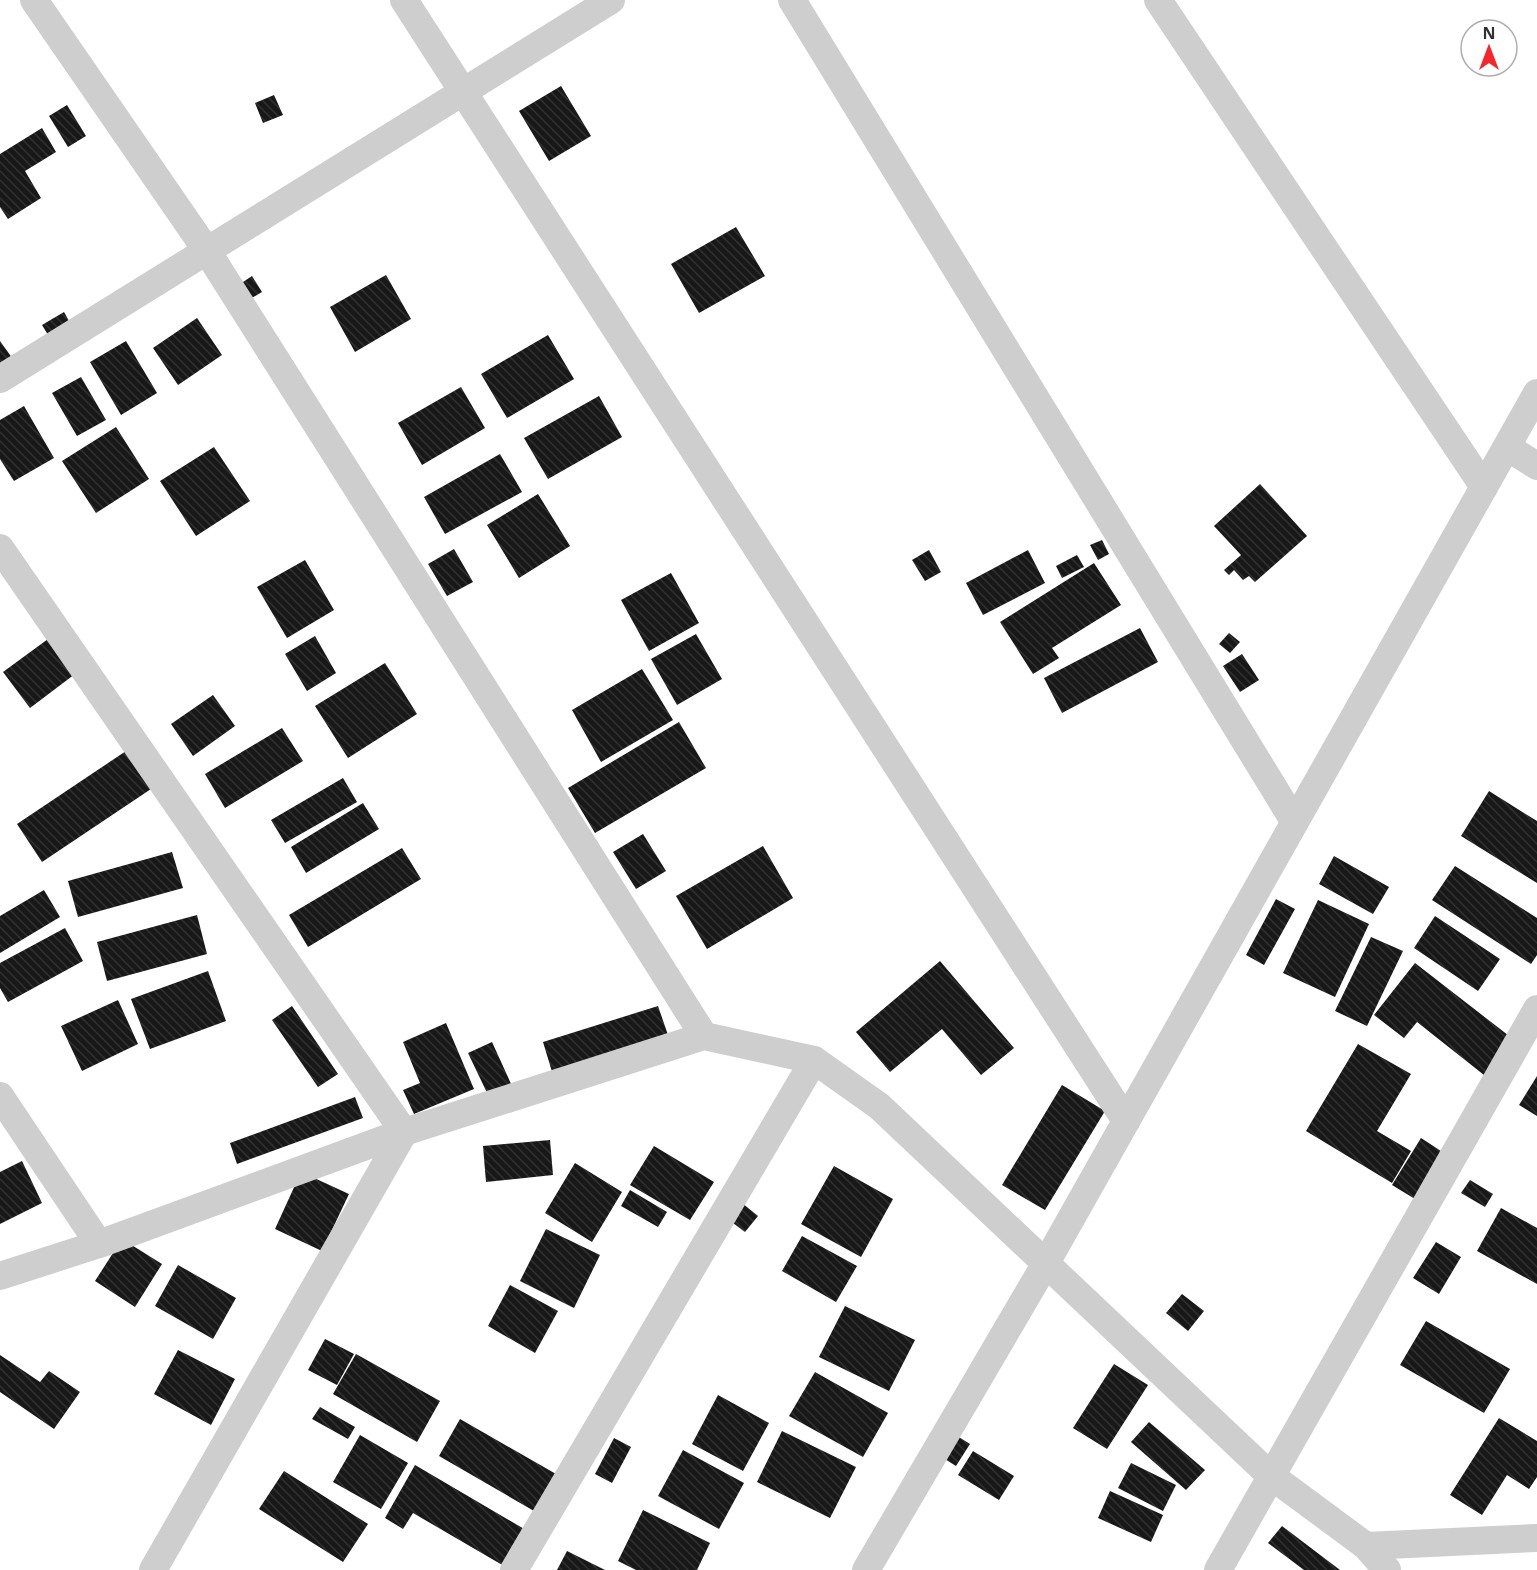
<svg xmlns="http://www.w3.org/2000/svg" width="1537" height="1570" viewBox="0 0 1537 1570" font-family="'Open Sans',sans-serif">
<defs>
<pattern id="building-back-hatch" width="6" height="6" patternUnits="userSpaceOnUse" patternTransform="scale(1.5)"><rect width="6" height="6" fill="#181818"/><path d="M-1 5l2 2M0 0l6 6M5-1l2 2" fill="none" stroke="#313131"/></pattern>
</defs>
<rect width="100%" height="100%" fill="#fff"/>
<!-- building -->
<g fill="url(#building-back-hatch)">
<path d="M561,86L591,136L549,161L519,111Z"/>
<path d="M274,95L283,115L263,123L255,103Z"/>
<path d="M67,105L86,136L68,147L49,116Z"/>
<path d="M42,128L56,152L25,171L41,198L8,219L0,207V154Z"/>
<path d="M736,227L765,276L699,313L671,264Z"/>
<path d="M386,275L411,319L355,352L330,307Z"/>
<path d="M252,276L262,292L250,299L240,284Z"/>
<path d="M64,312L74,330L53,343L42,325Z"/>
<path d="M197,318L222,355L178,385L153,348Z"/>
<path d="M548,335L574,379L507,418L481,374Z"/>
<path d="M0,341L15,362L0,372Z"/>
<path d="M126,341L157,393L121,415L90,362Z"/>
<path d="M81,377L106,420L77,436L52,393Z"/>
<path d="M461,387L485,428L422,465L398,423Z"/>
<path d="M599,396L622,437L548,479L524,438Z"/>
<path d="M24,406L54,458L14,481L0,459V420Z"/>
<path d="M116,427L149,479L96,513L62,461Z"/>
<path d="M214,447L250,501L196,536L160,481Z"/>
<path d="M500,454L522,492L445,534L424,497Z"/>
<path d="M1260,484L1307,536L1255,582L1249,576L1243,580L1234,570L1229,575L1224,570L1241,555L1214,526Z"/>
<path d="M538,494L570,546L519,578L487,525Z"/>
<path d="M1102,540L1109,554L1098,560L1090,545Z"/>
<path d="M454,549L473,582L447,596L428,564Z"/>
<path d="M929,550L941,572L925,581L912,560Z"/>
<path d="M1028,550L1045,583L983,615L966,583Z"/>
<path d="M1077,555L1084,567L1062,578L1056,566Z"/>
<path d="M305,560L334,610L287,638L257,587Z"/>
<path d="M1094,563L1121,605L1052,648L1059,658L1033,674L1000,622Z"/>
<path d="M671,573L699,623L649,651L621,600Z"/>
<path d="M1140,628L1158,662L1062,713L1044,678Z"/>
<path d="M1229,633L1240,642L1230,653L1219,644Z"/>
<path d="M696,634L722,679L677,705L651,659Z"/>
<path d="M315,636L336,673L307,691L285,654Z"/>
<path d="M48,639L75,674L30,708L3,672Z"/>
<path d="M1242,654L1259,680L1240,692L1223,666Z"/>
<path d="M385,663L417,714L348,758L315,706Z"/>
<path d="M642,669L673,720L601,762L572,710Z"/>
<path d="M213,695L235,726L193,756L171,724Z"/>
<path d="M679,722L706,768L595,833L568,788Z"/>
<path d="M282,728L303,761L225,808L205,774Z"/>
<path d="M126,751L151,789L42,862L17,824Z"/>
<path d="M343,778L357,802L285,843L271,820Z"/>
<path d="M1489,791L1537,821V883L1461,836Z"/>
<path d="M363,803L379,829L306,873L291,847Z"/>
<path d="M643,834L666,871L636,889L613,852Z"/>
<path d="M763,846L793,898L707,949L676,896Z"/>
<path d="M402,848L421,879L308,947L289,915Z"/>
<path d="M172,852L183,888L78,917L68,881Z"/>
<path d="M1334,856L1389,887L1373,914L1319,884Z"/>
<path d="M1455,866L1537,918V955L1531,964L1432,900Z"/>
<path d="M44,890L60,917L0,953V916Z"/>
<path d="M1276,899L1295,909L1264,965L1246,955Z"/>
<path d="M1318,900L1369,924L1335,997L1283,973Z"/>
<path d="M197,915L207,954L107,981L97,942Z"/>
<path d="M1435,916L1500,959L1478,991L1414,948Z"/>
<path d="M65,928L83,961L8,1002L0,988V963Z"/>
<path d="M1371,937L1403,951L1367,1026L1335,1011Z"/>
<path d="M940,961L1014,1048L981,1075L942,1029L890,1072L856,1032Z"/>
<path d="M1415,963L1513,1039L1484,1075L1417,1022L1404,1038L1374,1015Z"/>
<path d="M208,971L226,1021L150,1049L131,999Z"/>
<path d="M118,1000L138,1044L82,1071L61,1026Z"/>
<path d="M292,1006L338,1074L318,1087L272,1020Z"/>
<path d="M658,1006L669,1038L553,1075L543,1042Z"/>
<path d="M446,1023L474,1089L414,1114L403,1090L420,1083L403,1042Z"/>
<path d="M492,1042L512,1086L489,1097L468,1053Z"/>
<path d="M1358,1044L1411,1074L1377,1131L1411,1151L1392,1183L1306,1131Z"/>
<path d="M1537,1076V1116L1519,1105Z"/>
<path d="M1062,1085L1105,1111L1045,1210L1002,1185Z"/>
<path d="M355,1097L363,1118L237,1164L230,1143Z"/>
<path d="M1421,1138L1444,1153L1415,1199L1392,1185Z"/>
<path d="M550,1140L553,1175L486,1182L483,1146Z"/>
<path d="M654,1146L714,1182L690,1220L630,1185Z"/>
<path d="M22,1161L42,1203L0,1224V1172Z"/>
<path d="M575,1163L622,1192L592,1242L545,1213Z"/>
<path d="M834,1166L893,1199L861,1257L801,1224Z"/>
<path d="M301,1172L349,1194L322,1251L275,1229Z"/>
<path d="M1470,1180L1493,1194L1485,1207L1461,1193Z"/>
<path d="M630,1190L667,1212L658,1227L621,1206Z"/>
<path d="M742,1203L758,1216L745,1232L729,1220Z"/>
<path d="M1501,1208L1537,1228V1284L1477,1251Z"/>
<path d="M546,1229L600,1255L574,1308L520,1281Z"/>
<path d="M802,1236L857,1266L836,1302L782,1271Z"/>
<path d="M122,1239L162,1264L135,1307L95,1281Z"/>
<path d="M1436,1242L1461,1257L1439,1294L1413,1278Z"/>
<path d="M178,1265L236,1298L213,1339L155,1306Z"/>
<path d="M510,1285L558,1311L535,1353L488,1326Z"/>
<path d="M1182,1294L1204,1311L1188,1331L1166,1313Z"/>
<path d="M845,1306L915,1340L889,1391L819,1357Z"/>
<path d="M1426,1321L1510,1369L1484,1413L1400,1365Z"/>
<path d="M325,1339L354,1354L337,1385L308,1370Z"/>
<path d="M178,1350L235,1379L211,1425L154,1394Z"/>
<path d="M356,1354L440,1401L417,1442L333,1394Z"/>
<path d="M0,1355L40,1382L49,1371L80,1392L54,1429L0,1392Z"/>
<path d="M1114,1364L1148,1385L1107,1449L1073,1428Z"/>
<path d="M815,1372L888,1413L863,1457L789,1416Z"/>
<path d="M718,1395L769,1423L743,1471L692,1444Z"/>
<path d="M320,1407L355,1427L348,1439L312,1419Z"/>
<path d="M1499,1418L1537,1441V1477L1529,1489L1507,1475L1482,1515L1450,1495Z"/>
<path d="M460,1419L556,1474L534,1511L439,1456Z"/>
<path d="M1149,1422L1205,1470L1186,1490L1131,1442Z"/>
<path d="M782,1431L856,1467L830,1518L757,1482Z"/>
<path d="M954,1434L970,1444L956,1466L940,1456Z"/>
<path d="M360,1435L408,1463L381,1509L333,1482Z"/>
<path d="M614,1438L631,1447L612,1483L595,1474Z"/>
<path d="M683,1450L744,1483L719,1529L658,1496Z"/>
<path d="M973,1451L1014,1476L999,1500L958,1475Z"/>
<path d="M1131,1463L1176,1485L1163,1511L1118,1488Z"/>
<path d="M415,1465L526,1530L504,1566L413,1513L403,1529L385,1518Z"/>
<path d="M284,1471L368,1524L343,1562L259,1509Z"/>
<path d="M1110,1491L1163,1515L1151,1542L1098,1518Z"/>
<path d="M643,1510L710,1543L697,1570H636L618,1561Z"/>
<path d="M1282,1526L1340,1570H1304L1268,1543Z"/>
<path d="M567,1551L605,1570H557Z"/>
</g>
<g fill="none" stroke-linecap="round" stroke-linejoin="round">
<!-- street -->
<g stroke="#cecece" stroke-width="28">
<path d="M34,0L207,251L704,1036"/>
<path d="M404,0L1126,1121"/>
<path d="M792,0L1294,821"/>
<path d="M1158,0L1484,487"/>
<path d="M0,379L611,0"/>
<path d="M1507,447L1537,466"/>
<path d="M0,548L404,1132L153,1570"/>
<path d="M0,1096L99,1244"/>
<path d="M0,1276L99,1244L404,1132L704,1036L814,1060L879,1106L1270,1475L1366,1546L1537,1538"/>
<path d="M1366,1546L1387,1570"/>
<path d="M514,1570L814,1060"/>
<path d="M866,1570L1046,1263L1537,393"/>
<path d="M1218,1570L1537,1009"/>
</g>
</g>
<!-- north arrow -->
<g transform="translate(1489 48)"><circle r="28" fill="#ffffff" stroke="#adadad" stroke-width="1.5"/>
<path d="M0-4.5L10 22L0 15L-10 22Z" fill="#f5262c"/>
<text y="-9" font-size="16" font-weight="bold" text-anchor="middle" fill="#313131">N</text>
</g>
</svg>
